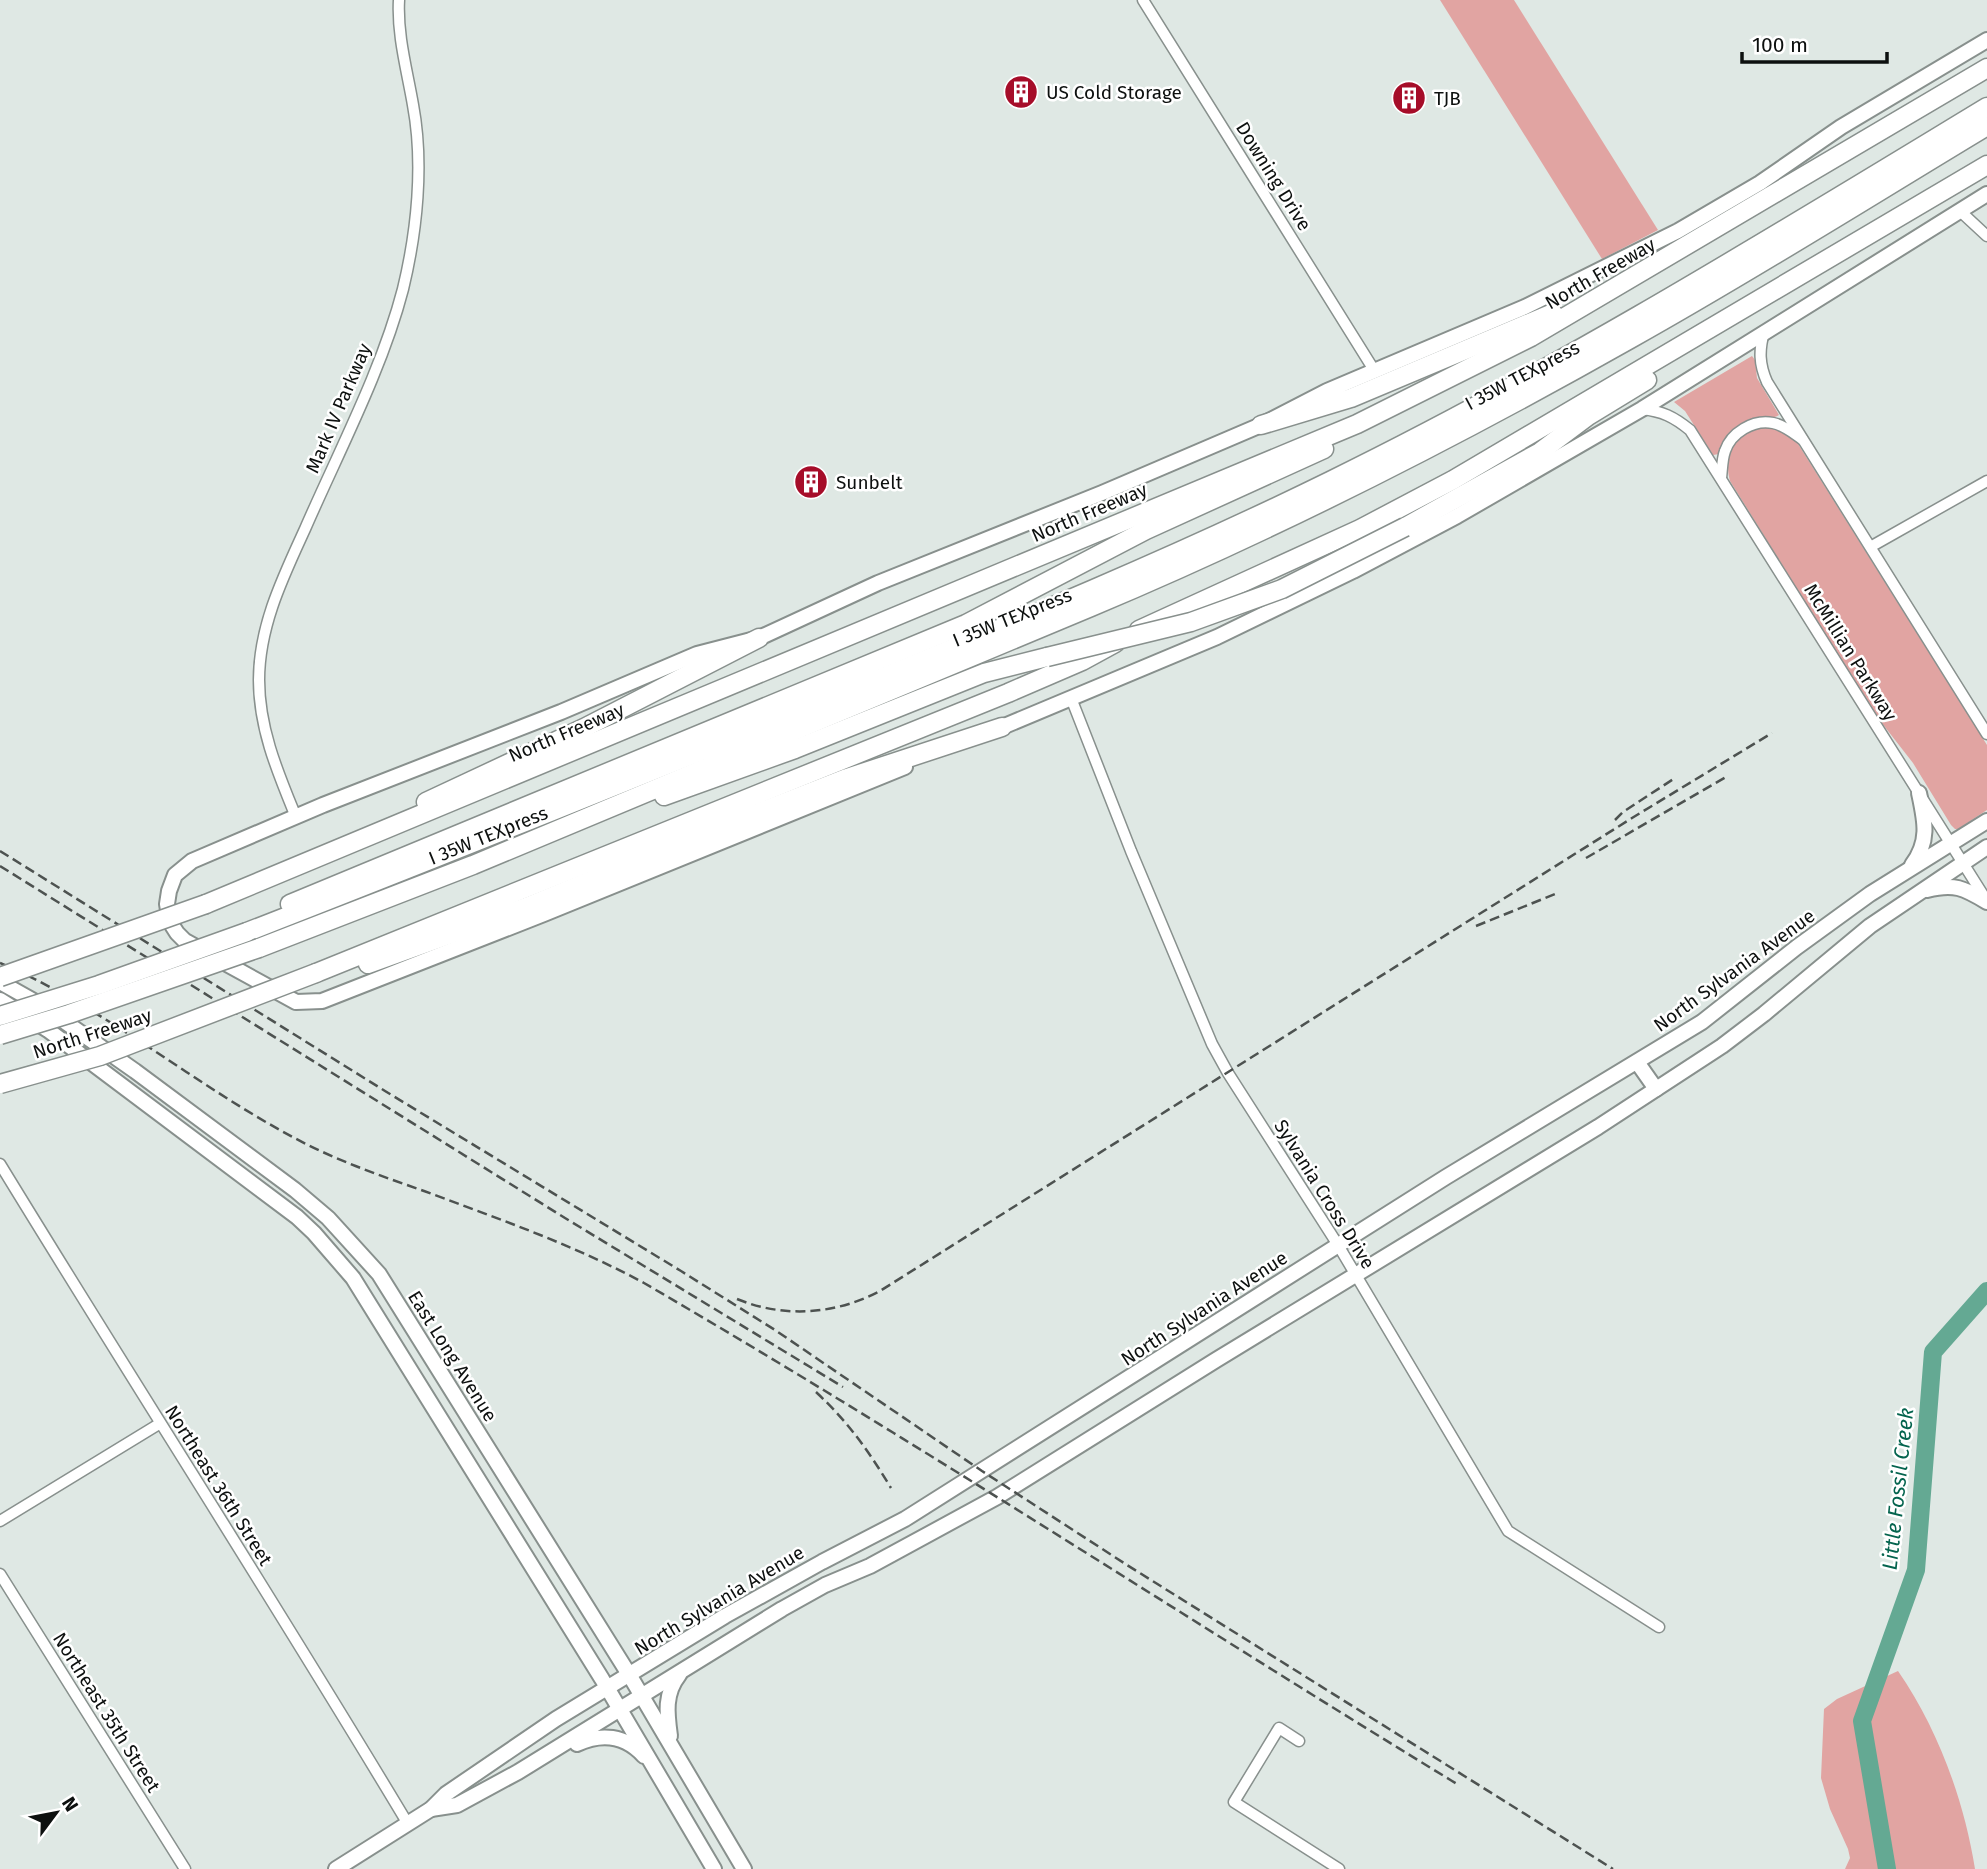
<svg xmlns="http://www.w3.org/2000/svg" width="1987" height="1869" viewBox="0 0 1987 1869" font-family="'Fira Sans',sans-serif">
<rect width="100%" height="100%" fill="#dfe8e4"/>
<!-- green -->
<g fill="#e1a4a2">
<path d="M1440,0H1514L1658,230L1602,259Z"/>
<path d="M1752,356L1755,360L1757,378L1779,415C1773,419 1769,417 1762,417C1740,419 1726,434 1719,454L1713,455L1685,411L1674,402Z"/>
<path d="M1770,427L1782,431L1795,439L1987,745V810L1958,829H1955L1951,825L1913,763L1874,713L1730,481C1722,452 1739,427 1770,427Z"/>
<path d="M1898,1671C1938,1729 1964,1800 1975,1869H1845L1850,1858L1848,1849L1830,1809L1821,1778L1824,1709L1837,1699Z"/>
</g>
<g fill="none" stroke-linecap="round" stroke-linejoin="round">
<!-- river -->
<path stroke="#64a993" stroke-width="18" d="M1887,1869L1862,1721L1916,1570L1933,1352L1987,1291"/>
<!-- minor casing -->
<g stroke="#88908d" stroke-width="13">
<g id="minor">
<path d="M1143,0L1374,370"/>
<path d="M1960,211L1987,236"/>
<path d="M1764,332C1759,350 1759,364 1767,382L1987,734"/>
<path d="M1642,409C1662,411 1674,417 1690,430L1985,898"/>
<path d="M1721,478C1722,470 1722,459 1725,451C1731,433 1753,419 1773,423C1784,425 1793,433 1802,439"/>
<path d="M1872,546L1987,481"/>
<path d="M1071,698L1131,851L1212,1044L1228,1073L1338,1245L1508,1531L1659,1627"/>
<path d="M296,817C278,773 259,729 259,680C259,626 283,577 305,529C338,453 382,370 403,289C417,231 424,164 413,105C407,70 397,35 399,0"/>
<path d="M0,1164C135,1385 275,1602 408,1824"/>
<path d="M0,1521L159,1424"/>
<path d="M0,1574L185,1869"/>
<path d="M1299,1741L1279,1728L1234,1802L1339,1869"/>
</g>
</g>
<!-- secondary casing -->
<g stroke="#88908d" stroke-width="18">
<g id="secondary">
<path d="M995,730L1217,637L1353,571L1457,516L1642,409L1987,194"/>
<path d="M905,767L544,914L322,1001L296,1002L185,941L177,933L170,922L167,904L169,891L175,875L192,861L323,805L561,712L697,654L759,638L878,583L1102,493L1261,425L1327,391L1525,307L1678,231L1760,183L1841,127L1987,40"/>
<path d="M1912,865C1930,841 1925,821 1919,793"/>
<path d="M1927,890C1954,883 1964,888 1987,902"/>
<path d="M0,982L41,1005L135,1071L295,1190L328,1218L379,1274L630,1676L744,1869"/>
<path d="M0,1000L48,1030L297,1217L314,1233L353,1278L602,1679L714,1869"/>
<path d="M1637,1062L1656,1089"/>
<path d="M670,1736C667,1714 664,1694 679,1675"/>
<path d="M577,1744C601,1733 625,1735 644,1756"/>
<path d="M431,1809L457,1805L518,1772L782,1609L825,1585L870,1566L997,1497L1216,1360L1598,1127L1722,1046L1764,1014L1870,926L1987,847"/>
<path d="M336,1869L431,1809L446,1794L556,1719L725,1616L822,1562L905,1519L1446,1177L1702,1022L1797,947L1870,894L1987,821"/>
</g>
</g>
<!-- motorway casing -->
<g stroke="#88908d" stroke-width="21">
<g id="motorway">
<path d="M1261,425L1351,398L1553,313"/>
<path d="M1405,527L1540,452L1588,416L1647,380"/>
<path d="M1139,630L1360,529L1453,480L1987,165"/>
<path d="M664,796L795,749L984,673L1047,657"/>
<path d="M426,802L584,728L759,638"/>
<path d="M206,904L1357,424L1531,337L1987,68"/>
<path d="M290,904L966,624L1146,530L1324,449"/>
<path d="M247,932C443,856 638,777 832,698C1000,629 1167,561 1330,481C1557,370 1771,238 1987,107"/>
<path d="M259,948L473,865L1091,607C1277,529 1457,437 1632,338C1752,271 1869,197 1987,126"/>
<path d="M368,964L526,907L696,837L847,778L1002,727"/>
<path d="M316,973L1008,693L1082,661L1115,643"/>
</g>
</g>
<!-- minor -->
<use href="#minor" stroke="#fff" stroke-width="10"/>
<!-- secondary -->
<use href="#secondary" stroke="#fff" stroke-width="14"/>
<!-- motorway -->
<use href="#motorway" stroke="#fff" stroke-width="18"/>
<!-- rail -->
<g stroke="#4d5250" stroke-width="2.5" stroke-dasharray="10 5" stroke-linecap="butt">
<path d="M1615,820L1623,812L1675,778"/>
<path d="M0,851L385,1091L681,1271L775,1330L982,1471L1127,1565L1613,1869"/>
<path d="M1586,858L1726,777"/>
<path d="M0,866L565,1218L843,1387"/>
<path d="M1476,926L1555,894"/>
<path d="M0,963C110,1010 200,1090 306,1144C344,1163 384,1177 424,1191C499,1219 574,1245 644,1283C919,1443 1185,1618 1457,1784"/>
<path d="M737,1299C783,1318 835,1315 880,1291L1632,818L1772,733"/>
<path d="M816,1392C849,1423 868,1450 891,1488"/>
</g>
<!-- motorway-bridge casing -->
<g stroke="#88908d" stroke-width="21" stroke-linecap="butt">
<g id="motorway-bridge">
<path d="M1047,657L1191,622L1282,589L1405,527"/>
<path d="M0,977L206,904"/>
<path d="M0,1016L99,985L247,932"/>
<path d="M0,1035L69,1014L259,948"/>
<path d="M0,1084L100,1056L316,973"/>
</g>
</g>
<!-- motorway-bridge -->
<use href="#motorway-bridge" stroke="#fff" stroke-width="18"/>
</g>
<!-- icons -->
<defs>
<g id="building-disc" transform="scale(1.75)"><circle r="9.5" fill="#a60d29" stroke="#fff"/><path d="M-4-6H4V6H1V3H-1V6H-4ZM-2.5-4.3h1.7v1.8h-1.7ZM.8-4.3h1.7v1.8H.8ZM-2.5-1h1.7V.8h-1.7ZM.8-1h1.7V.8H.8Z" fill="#fff"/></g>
</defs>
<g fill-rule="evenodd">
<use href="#building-disc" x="1021" y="92"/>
<use href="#building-disc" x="1409" y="98"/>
<use href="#building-disc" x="811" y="482"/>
</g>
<g text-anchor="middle" stroke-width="5" stroke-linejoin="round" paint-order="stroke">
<!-- poi labels -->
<g font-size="19" fill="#0d100f" stroke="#fff" text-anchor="start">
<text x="1046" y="99">US Cold Storage</text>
<text x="1434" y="105">TJB</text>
<text x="836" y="489">Sunbelt</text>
</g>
<!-- street labels -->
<g font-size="19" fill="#0d100f" stroke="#fff">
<text transform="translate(1274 176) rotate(58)" y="7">Downing Drive</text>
<text transform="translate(1600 273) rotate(-30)" y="7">North Freeway</text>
<text transform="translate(1522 375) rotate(-28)" y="7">I 35W TEXpress</text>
<text transform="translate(338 408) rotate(-67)" y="7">Mark IV Parkway</text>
<text transform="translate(1089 512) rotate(-23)" y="7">North Freeway</text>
<text transform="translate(1012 617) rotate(-22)" y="7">I 35W TEXpress</text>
<text transform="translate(1851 652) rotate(58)" y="7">McMillian Parkway</text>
<text transform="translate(566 732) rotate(-23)" y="7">North Freeway</text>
<text transform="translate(488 835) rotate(-22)" y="7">I 35W TEXpress</text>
<text transform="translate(1734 970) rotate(-36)" y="7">North Sylvania Avenue</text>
<text transform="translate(92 1033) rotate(-18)" y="7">North Freeway</text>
<text transform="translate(1325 1194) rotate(58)" y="7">Sylvania Cross Drive</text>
<text transform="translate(1204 1308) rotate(-33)" y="7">North Sylvania Avenue</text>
<text transform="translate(453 1356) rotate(58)" y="7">East Long Avenue</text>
<text transform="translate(219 1485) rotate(58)" y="7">Northeast 36th Street</text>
<text transform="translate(719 1600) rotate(-31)" y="7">North Sylvania Avenue</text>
<text transform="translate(107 1712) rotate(58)" y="7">Northeast 35th Street</text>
</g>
<!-- water labels -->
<g font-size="21" font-style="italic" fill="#04644e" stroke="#fff">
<text transform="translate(1898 1489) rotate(-84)" y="7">Little Fossil Creek</text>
</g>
</g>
<!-- north arrow -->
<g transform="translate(56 1813) rotate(58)" stroke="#ffffff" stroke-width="5" paint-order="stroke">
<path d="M0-5L12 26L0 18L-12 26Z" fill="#0d100f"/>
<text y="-10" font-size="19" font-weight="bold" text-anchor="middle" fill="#0d100f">N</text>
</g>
<!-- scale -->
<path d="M1742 52v10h145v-10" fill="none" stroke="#0d100f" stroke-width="3.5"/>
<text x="1752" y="52" font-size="21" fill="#0d100f" stroke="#ffffff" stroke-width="5" paint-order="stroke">100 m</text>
</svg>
